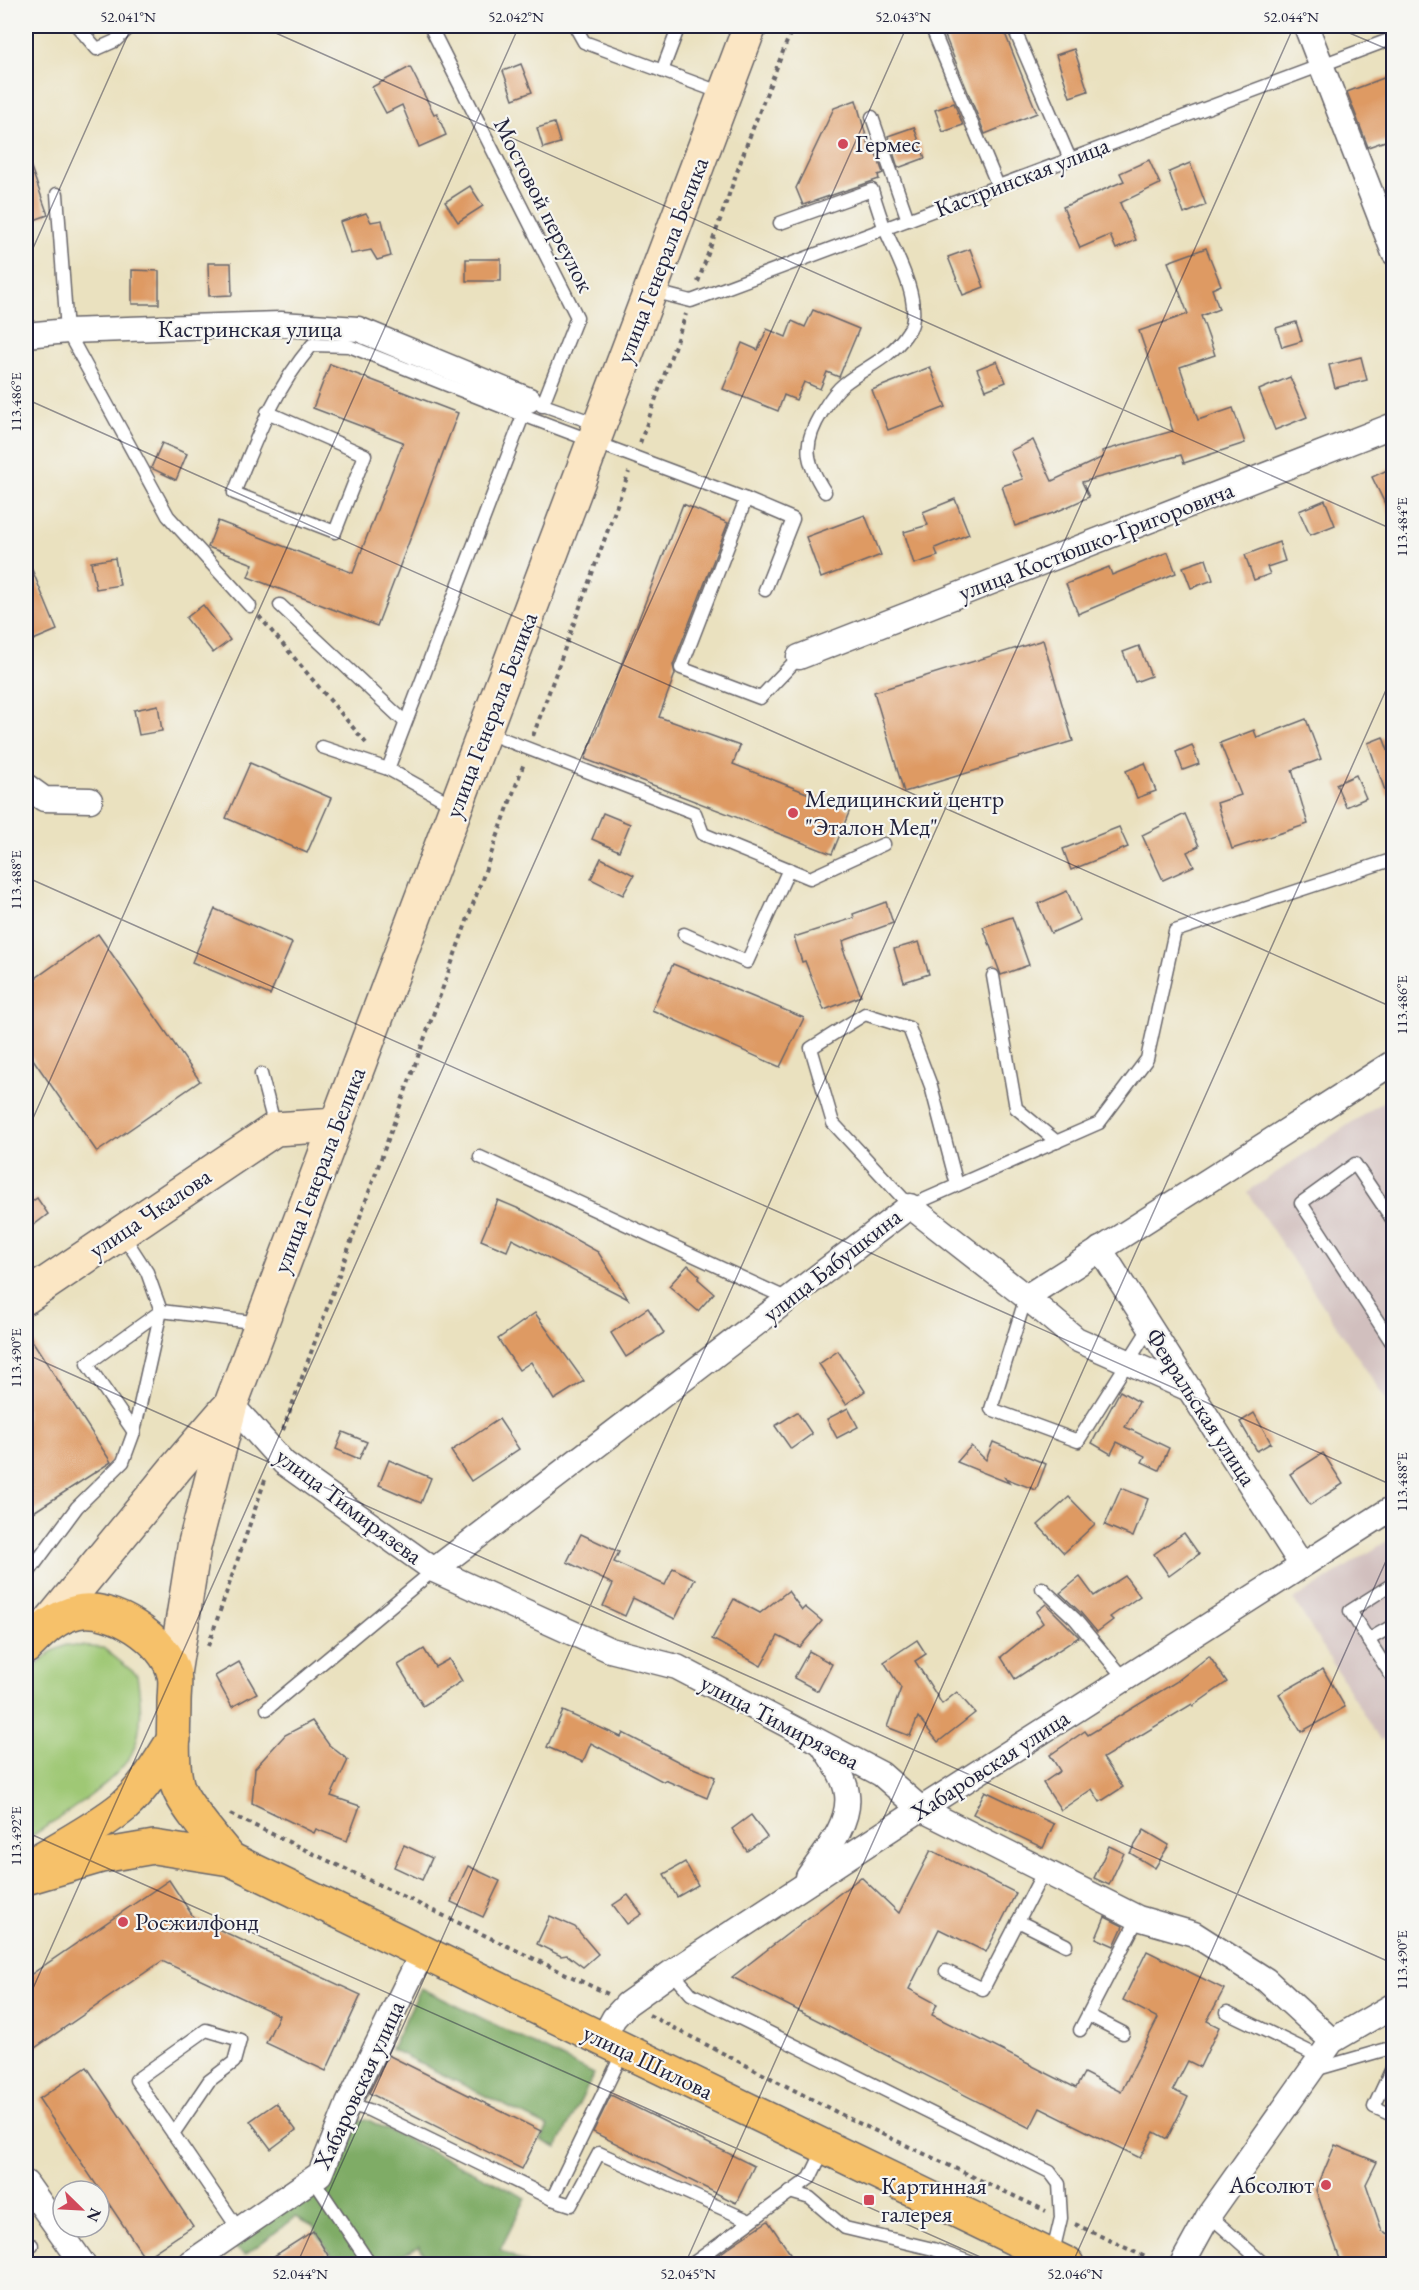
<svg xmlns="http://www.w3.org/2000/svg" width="1419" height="2290" viewBox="0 0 1419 2290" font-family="'EB Garamond',serif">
<rect width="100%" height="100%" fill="#f6f6f2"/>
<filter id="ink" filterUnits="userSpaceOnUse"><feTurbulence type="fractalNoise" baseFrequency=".0167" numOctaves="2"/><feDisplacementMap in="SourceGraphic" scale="12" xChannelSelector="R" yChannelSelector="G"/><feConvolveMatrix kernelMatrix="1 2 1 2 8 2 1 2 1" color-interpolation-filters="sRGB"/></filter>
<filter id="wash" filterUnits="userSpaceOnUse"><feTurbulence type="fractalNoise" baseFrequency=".008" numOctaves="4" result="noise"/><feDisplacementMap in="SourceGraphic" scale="24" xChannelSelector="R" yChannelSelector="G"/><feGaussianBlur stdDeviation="1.35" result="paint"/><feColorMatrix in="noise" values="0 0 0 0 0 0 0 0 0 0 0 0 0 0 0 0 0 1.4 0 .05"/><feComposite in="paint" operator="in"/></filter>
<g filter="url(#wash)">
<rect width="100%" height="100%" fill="#eae1bf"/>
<!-- industrial -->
<g fill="#d1bfbe">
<path d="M1393,1095V1410L1247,1192Z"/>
<path d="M1393,1537V1733L1380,1741L1294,1600Z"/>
</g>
<!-- green -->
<path fill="#9fc875" stroke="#607558" stroke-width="1.5" d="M66,1645L103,1648L137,1675C141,1701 144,1728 132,1753C115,1785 56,1819 26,1840V1676L51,1652Z"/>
<!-- forest -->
<g fill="#7fac66" stroke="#506750" stroke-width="1.5">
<path d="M421,1988L594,2074L557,2148L541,2140L548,2127L391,2049Z"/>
<path d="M366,2119L526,2198L500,2250L527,2264H431L419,2246L385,2264H337L313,2226L296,2217L245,2255L231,2245L340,2153L356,2121Z"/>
</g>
<g id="blocks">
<!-- building -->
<g fill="#de9a64">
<path d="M941,26H1002L1037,113L985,134Z"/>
<path d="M1074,49L1088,91L1070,97L1056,55Z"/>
<path d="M521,64L532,92L513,99L503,71Z"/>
<path d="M410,67L434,114L437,113L446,135L419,147L402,105L386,113L372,87Z"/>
<path d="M1394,74V138L1368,147L1347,92Z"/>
<path d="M856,100L868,143L872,142L883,173L878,175L879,179L803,205L796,188L834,108Z"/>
<path d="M954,103L963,125L943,132L935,110Z"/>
<path d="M554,123L560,143L543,148L537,128Z"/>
<path d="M914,127L925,158L898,168L888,136Z"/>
<path d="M26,159H28L48,215L26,223Z"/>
<path d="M1149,160L1160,184L1120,203L1136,240L1116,249L1110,235L1080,248L1063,207L1124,181L1120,173Z"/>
<path d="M1190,163L1206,205L1184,214L1169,172Z"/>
<path d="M470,186L483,206L458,222L445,202Z"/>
<path d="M366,213L371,222L382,220L391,256L377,260L371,250L351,254L340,222Z"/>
<path d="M1206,248L1221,285L1212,289L1219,309L1201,316L1215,355L1180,367L1198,420L1233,408L1245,443L1184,463L1181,455L1082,482L1089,497L1056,512L1015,526L1002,486L1023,479L1010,451L1033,440L1052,481L1103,457L1102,451L1173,431L1139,331L1188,314L1168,262Z"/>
<path d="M970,249L984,287L963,295L948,257Z"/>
<rect x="466" y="259" width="35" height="22"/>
<path d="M208,263H231L232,295L209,296Z"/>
<path d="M132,270L159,271V304H132Z"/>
<path d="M813,310L859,329L839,377L827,372L820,389L804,382L796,400L784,395L778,411L723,389L742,343L758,350L767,329L786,337L792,321L805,327Z"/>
<path d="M1296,322L1302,341L1282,347L1276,328Z"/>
<path d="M1361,357L1367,380L1335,388L1329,365Z"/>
<path d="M997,361L1006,382L986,390L977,369Z"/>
<path d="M330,364L458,413L377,626L248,577L253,564L208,547L218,521L353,573L403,442L313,408Z"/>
<path d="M930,367L946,407L888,430L872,390Z"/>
<path d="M1290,377L1307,417L1275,430L1259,390Z"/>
<path d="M162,443L187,454L176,480L151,468Z"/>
<path d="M1394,467V522L1372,477Z"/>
<path d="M955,499L969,534L935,548L938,556L914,564L904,532L928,525L923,512Z"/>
<path d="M1325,500L1335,525L1310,535L1299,511Z"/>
<path d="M683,504L728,523L673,665L675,674L659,717L740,746L733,764L850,810L832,854L585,759Z"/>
<path d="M865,515L881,555L821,578L806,537Z"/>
<path d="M1279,542L1285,561L1267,567L1270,574L1254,580L1245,555Z"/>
<path d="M1168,552L1176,573L1078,614L1066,584L1109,567L1112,575Z"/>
<path d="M26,555L57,630L26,643Z"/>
<path d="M115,558L120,585L96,589L91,562Z"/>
<path d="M1206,559L1213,580L1191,588L1183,567Z"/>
<path d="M203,605L230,640L213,653L186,618Z"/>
<path d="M1043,640L1073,741L904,792L874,692Z"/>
<path d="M1139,646L1151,676L1135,682L1123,652Z"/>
<path d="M158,705L162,731L139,735L134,710Z"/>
<path d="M1306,719L1321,759L1292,770L1308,824L1232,849L1217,803L1241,795L1220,743L1254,730L1257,738Z"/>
<path d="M1383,737L1394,767V794L1387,796L1368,743Z"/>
<path d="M1192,745L1199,764L1183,770L1176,752Z"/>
<path d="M250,763L331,798L307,853L226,818Z"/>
<path d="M1145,763L1156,791L1137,798L1126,771Z"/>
<path d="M1356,775L1366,798L1346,807L1336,784Z"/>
<path d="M603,813L630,824L619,851L592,839Z"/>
<path d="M1185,814L1199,846L1187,852L1194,866L1163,880L1142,835Z"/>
<path d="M1119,827L1128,847L1071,870L1063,849Z"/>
<path d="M601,858L634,875L623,895L591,879Z"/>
<path d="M1067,891L1080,920L1051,933L1038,904Z"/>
<path d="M886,902L893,923L843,941L845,949H843L861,996L824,1010L805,961L802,962L794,937L854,918L853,914Z"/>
<path d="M215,909L292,943L270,995L192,962Z"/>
<path d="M1012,917L1029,965L1001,975L983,927Z"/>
<path d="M98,934L200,1081L97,1152L26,1049V985Z"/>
<path d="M919,942L929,974L904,982L894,949Z"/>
<path d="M673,964L804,1018L780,1067L652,1010Z"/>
<path d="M37,1198L48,1214L26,1231V1206Z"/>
<path d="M498,1200L524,1211L598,1252L628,1299L512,1239L507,1251L481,1240Z"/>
<path d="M688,1265L700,1276L698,1279L714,1293L698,1311L669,1286Z"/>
<path d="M648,1308L664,1333L626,1357L611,1333Z"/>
<path d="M535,1313L584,1381L554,1400L531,1362L519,1370L498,1339Z"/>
<path d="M26,1331L111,1462L26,1517Z"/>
<path d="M838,1351L865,1391L846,1404L819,1364Z"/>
<path d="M1120,1391L1139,1402L1125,1427L1169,1448L1159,1470L1142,1462L1145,1456L1117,1442L1111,1454L1092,1443Z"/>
<path d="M848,1408L858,1427L837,1438L827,1419Z"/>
<path d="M797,1412L812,1434L791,1449L775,1426Z"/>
<path d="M1254,1413L1271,1443L1257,1451L1240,1422Z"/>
<path d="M499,1419L519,1449L471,1481L451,1451Z"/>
<path d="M343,1432L367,1442L359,1459L336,1449Z"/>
<path d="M993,1442L1046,1464L1036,1490L1005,1478L1009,1483L957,1462L971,1446L986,1460Z"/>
<path d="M1323,1453L1343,1484L1310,1505L1290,1474Z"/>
<path d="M389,1460L431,1478L421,1503L379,1485Z"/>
<path d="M1121,1488L1148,1499L1133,1537L1105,1525Z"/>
<path d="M1069,1497L1095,1524L1064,1553L1038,1525Z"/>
<path d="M1184,1533L1199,1554L1169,1576L1154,1554Z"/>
<path d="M581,1534L619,1552L614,1562L665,1585L673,1568L695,1579L675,1619L633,1598L625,1616L603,1606L613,1584L567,1562Z"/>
<path d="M1125,1576L1140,1596L1110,1617L1113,1620L1097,1632L1081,1613L1060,1593L1080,1577L1094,1596Z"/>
<path d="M788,1591L802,1610L805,1607L822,1621L800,1647L778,1636L761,1666L712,1639L734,1599L760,1613Z"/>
<path d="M1046,1604L1079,1637L1015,1679L1001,1657L1043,1623L1036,1612Z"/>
<path d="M917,1640L926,1654L915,1661L942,1704L957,1692L975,1713L938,1742L918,1717L910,1736L887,1727L901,1688L884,1662Z"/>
<path d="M424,1649L435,1667L449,1659L462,1681L423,1706L398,1665Z"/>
<path d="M809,1651L832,1664L818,1691L794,1678Z"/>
<path d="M1209,1656L1227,1682L1193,1706L1192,1704L1103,1758L1123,1787L1100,1802L1092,1789L1061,1810L1043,1783L1060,1771L1050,1755L1085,1731L1088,1735L1176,1682Z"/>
<path d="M239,1662L257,1693L232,1707L215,1676Z"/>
<path d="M1323,1669L1345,1707L1301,1732L1279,1694Z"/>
<path d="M563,1711L621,1737L623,1733L681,1763L715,1777L707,1798L665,1780L664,1782L591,1743L583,1762L547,1747Z"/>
<path d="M312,1721L329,1745L348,1760L331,1796L360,1806L347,1841L316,1829L314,1833L252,1803L255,1768L285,1735Z"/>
<path d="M985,1791L1054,1824L1043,1848L973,1814Z"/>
<path d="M751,1815L767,1837L747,1851L732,1829Z"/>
<path d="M1144,1830L1169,1845L1155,1868L1130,1853Z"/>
<path d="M404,1845L432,1858L422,1880L394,1867Z"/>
<path d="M1109,1846L1124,1853L1109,1885L1094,1878Z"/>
<path d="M931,1850L1016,1893L986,1952L939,1929L909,1989L937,2004L932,2015L1076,2088L1084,2073L1121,2092L1158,2018L1123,2000L1147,1951L1224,1989L1207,2021L1219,2027L1200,2067L1188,2061L1173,2090L1188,2097L1167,2139L1154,2132L1140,2158L1040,2108L1030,2128L732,1977L861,1877L899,1913Z"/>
<path d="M685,1862L698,1885L677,1897L664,1874Z"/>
<path d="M468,1866L500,1881L483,1917L451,1902Z"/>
<path d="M169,1880L194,1918L361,1995L326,2071L266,2043L279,2015L162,1961L26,2054V1978Z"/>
<path d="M628,1895L642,1914L627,1924L613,1905Z"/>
<path d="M550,1916L575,1927L598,1954L583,1967L567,1955L561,1956L537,1944Z"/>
<path d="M1105,1917L1123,1926L1114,1946L1096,1938Z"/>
<path d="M388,2055L541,2131L522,2169L369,2093Z"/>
<path d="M87,2067L193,2226L145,2258L39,2099Z"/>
<path d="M611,2095L754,2166L736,2203L593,2132Z"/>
<path d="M276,2103L296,2130L271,2149L250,2121Z"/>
<path d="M1335,2145L1377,2162L1366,2184L1382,2231L1394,2236V2265H1342L1316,2190Z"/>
<path d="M768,2221L798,2265H705L732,2245Z"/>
<path d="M313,2231L334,2265H260Z"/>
</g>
</g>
</g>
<g filter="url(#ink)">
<use href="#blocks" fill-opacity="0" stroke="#686569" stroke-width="1.5"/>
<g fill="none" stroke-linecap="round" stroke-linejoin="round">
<!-- lane casing -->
<g stroke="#686569" stroke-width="15">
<g id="lane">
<path d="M77,26L97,49L115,41L131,26"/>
<path d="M430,26L577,317L542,406"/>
<path d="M575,26L584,42L722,93"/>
<path d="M931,26L998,186"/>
<path d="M1013,26L1070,159"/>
<path d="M662,71L679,26"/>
<path d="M872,117L908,220"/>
<path d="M57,194L67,331L168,516L250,606"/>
<path d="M780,223L872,190C876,203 880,216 885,229C896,255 919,295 912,324C911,328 907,333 905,336C889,359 865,367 844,384C835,391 828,402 822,412C802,444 805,461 825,492"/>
<path d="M652,291L691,301L1394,38"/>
<path d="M267,412L365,455L335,532L234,493C256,439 274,390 312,345L349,346L523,415L746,499L681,668L760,698L799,657"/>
<path d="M746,499L793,519L765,590"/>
<path d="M280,605L405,722"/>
<path d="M485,732L695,813L703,834L810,878L884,844"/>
<path d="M322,747L388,769L455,806"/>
<path d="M388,769L529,400L600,425"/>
<path d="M684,934L747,962L789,869"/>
<path d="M993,976L1016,1108L1057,1142"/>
<path d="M261,1074L275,1127"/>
<path d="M480,1157L788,1299"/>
<path d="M957,1185L931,1086L909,1028L865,1014L811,1048L833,1123L910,1206L1099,1123L1147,1059L1175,931L1394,859"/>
<path d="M1394,1222L1355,1164L1301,1203L1394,1346"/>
<path d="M1026,1297L991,1409L1078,1441L1150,1327"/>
<path d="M134,1432L87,1364L161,1311L260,1323"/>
<path d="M26,1576L77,1507L123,1462L134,1432L161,1311L147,1272L123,1235"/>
<path d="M1394,1583L1350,1611L1394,1680"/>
<path d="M1042,1588L1075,1619L1124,1678"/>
<path d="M1368,1640L1394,1625"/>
<path d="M267,1709L434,1570"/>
<path d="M1018,1921L1066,1945"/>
<path d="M946,1971L983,1989L1044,1871"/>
<path d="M672,1972L691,1994L1050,2172L1059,2184L1061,2218L1052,2256"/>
<path d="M1227,2012L1320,2057"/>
<path d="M1088,2015L1123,2033"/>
<path d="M1080,2030L1138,1918"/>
<path d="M1394,2064L1374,2107L1394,2116"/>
<path d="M1314,2070L1394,2047"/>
<path d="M348,2104L369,2110L552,2199L623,2052"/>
<path d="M173,2134L209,2081L234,2062L240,2040L206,2030L136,2080C171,2130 205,2180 239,2230"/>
<path d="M313,2179L370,2264"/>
<path d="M790,2192L810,2198L845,2228L933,2249L975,2264"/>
<path d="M552,2199L571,2205L599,2153L750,2221"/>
<path d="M1209,2215L1264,2264"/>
<path d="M26,2249L32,2245"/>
<path d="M692,2264L810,2178L824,2149"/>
</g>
</g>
<!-- street casing -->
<g stroke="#686569" stroke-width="27">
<g id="street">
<path d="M1306,26L1394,253"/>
<path d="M26,335L67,331L281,324L358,329L529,400"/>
<path d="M799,657L1394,425"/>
<path d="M26,786L44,799L90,800"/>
<path d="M1100,1249L1301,1564"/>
<path d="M1026,1297L1076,1339L1189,1389"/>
<path d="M231,1404L284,1463L434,1570L610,1650L677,1667L881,1774L921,1809L1138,1918L1194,1934L1266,1980L1332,2041"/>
<path d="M434,1570L910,1206L1026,1297L1394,1062"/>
<path d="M808,1877C824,1854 851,1824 847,1794C845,1777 831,1758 822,1744"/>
<path d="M602,2040L614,2018L627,2004L672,1972L921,1809L1394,1507"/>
<path d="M26,2183L83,2264"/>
<path d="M189,2264L320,2174L348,2104L422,1953"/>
<path d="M1182,2264L1209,2215L1332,2041L1394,2005"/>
</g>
</g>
<!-- secondary casing -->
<g stroke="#686569" stroke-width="36">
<g id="secondary">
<path d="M26,1297L275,1129L336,1125"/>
<path d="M49,1623L175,1469L226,1410"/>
<path d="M174,1674L194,1547L231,1404L750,26"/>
</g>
</g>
<!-- primary casing -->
<g stroke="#686569" stroke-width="36">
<g id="primary">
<path d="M26,1647C41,1632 55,1617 77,1612C112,1604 166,1640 174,1674C176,1682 174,1694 174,1702C174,1727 171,1760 177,1784C181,1802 217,1843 230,1859"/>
<path d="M34,1863C61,1847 100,1826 124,1806C145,1787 159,1763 174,1739"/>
<path d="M26,1878L101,1856L154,1847L230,1859L1067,2264"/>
</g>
</g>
<!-- path -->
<g stroke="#686569" stroke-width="4" stroke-dasharray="4.5 4.5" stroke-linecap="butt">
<path d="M698,282L748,141L793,26"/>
<path d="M640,443L686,314"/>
<path d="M259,616L366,743"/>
<path d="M533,736L629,472"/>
<path d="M283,1430L524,763"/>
<path d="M208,1646L266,1477"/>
<path d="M230,1814L608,1994"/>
<path d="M649,2015L848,2118L1046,2211"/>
<path d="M1075,2224L1160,2264"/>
</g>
<!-- lane -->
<use href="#lane" stroke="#fff" stroke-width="12"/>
<!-- street -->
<use href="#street" stroke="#fff" stroke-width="24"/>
<!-- secondary -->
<use href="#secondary" stroke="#fbe6c4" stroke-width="33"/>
<!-- primary -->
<use href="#primary" stroke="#f6c16b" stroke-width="33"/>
</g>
</g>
<!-- ticks -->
<path fill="none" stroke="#22223b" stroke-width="1.5" stroke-opacity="0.45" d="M260,26L1394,530M1333,26L1394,52M26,264L132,26M26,399L1394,1008M26,877L1394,1486M26,1134L519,26M26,1354L1394,1964M26,1832L996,2264M26,2004L907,26M297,2264L1294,26M685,2264L1394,672M1072,2264L1394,1543"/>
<!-- markers -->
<g fill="#d1495b" stroke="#f6f6f2" stroke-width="2">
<circle cx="843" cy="144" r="6"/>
<circle cx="793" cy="813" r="6"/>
<circle cx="123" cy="1922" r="6"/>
<circle cx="1326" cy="2185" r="6"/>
<rect x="863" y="2194" width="12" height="12" rx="3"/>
</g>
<g text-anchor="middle" stroke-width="4.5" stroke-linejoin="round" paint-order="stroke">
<!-- poi labels -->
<g font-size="24" fill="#22223b" stroke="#f6f6f2" text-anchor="start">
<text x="855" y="152">Гермес</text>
<text x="805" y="807">Медицинский центр<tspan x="805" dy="28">"Эталон Мед"</tspan></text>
<text x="135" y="1930">Росжилфонд</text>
<text x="1314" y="2193" text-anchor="end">Абсолют</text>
<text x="881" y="2194">Картинная<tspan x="881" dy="28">галерея</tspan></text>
</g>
<!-- street labels -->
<g font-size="24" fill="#22223b" stroke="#f6f6f2">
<text transform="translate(1022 177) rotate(-21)" y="8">Кастринская улица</text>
<text transform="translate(544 205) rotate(63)" y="8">Мостовой переулок</text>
<text transform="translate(662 260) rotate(-69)" y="8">улица Генерала Белика</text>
<text x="250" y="337">Кастринская улица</text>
<text transform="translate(1096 541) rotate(-21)" y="8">улица Костюшко-Григоровича</text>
<text transform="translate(491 715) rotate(-69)" y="8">улица Генерала Белика</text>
<text transform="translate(319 1170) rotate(-69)" y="8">улица Генерала Белика</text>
<text transform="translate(150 1213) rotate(-34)" y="8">улица Чкалова</text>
<text transform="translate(832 1265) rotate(-38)" y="8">улица Бабушкина</text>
<text transform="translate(1201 1407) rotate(57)" y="8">Февральская улица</text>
<text transform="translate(349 1506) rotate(37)" y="8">улица Тимирязева</text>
<text transform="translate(780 1722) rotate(28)" y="8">улица Тимирязева</text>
<text transform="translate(990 1765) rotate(-33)" y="8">Хабаровская улица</text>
<text transform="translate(648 2062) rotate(26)" y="8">улица Шилова</text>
<text transform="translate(359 2085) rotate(-65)" y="8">Хабаровская улица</text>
</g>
</g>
<!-- margin -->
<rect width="1419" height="2290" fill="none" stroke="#f6f6f2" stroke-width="66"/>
<!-- north arrow -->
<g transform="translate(81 2209) rotate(114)"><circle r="28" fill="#f6f6f2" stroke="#a1a1a9" stroke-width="1.5"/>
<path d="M0-4.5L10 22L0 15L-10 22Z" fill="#d1495b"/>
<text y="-9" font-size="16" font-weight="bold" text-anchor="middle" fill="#22223b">N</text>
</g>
<rect x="33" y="33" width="1353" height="2224" fill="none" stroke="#22223b" stroke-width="2"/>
<g font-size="15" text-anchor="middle" fill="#22223b">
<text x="128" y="22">52.041°N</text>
<text x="516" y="22">52.042°N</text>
<text x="903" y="22">52.043°N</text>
<text x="1291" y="22">52.044°N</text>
<text transform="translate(16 402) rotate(-90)" y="5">113.486°E</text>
<text transform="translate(1402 527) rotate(-90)" y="5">113.484°E</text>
<text transform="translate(16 880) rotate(-90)" y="5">113.488°E</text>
<text transform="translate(1402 1005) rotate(-90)" y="5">113.486°E</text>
<text transform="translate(16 1358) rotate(-90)" y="5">113.490°E</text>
<text transform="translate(1402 1482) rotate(-90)" y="5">113.488°E</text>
<text transform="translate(16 1836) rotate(-90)" y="5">113.492°E</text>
<text transform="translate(1402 1960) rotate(-90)" y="5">113.490°E</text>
<text x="300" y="2279">52.044°N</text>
<text x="688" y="2279">52.045°N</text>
<text x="1075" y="2279">52.046°N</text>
</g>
</svg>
